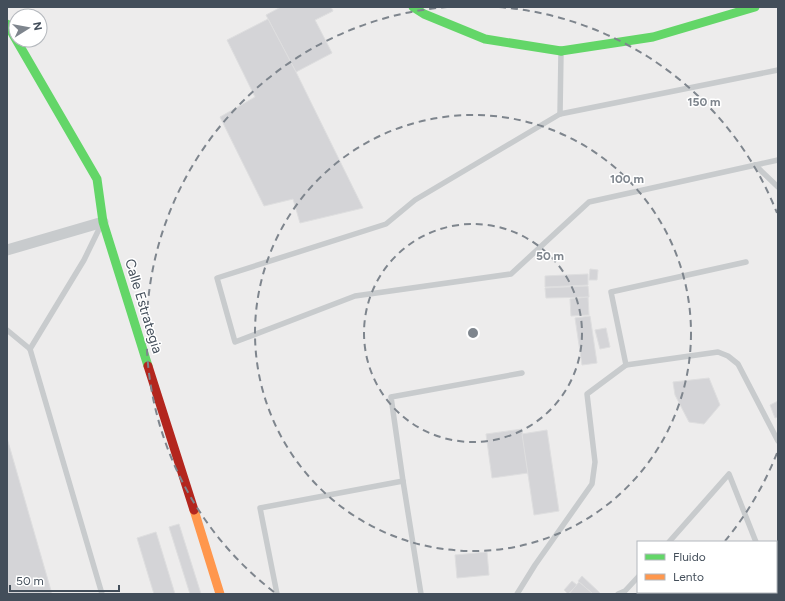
<svg xmlns="http://www.w3.org/2000/svg" width="785" height="601" viewBox="0 0 785 601" font-family="Figtree,sans-serif">
<rect width="100%" height="100%" fill="#edecec"/>
<!-- building -->
<g fill="#d4d4d7" stroke="#dededf">
<path d="M281,7H331L333,11L315,20L332,53L296,72L266,15Z"/>
<path d="M268,19L296,72L363,208L300,223L293,199L264,206L220,117L255,97L227,40Z"/>
<path d="M590,269L598,270L597,280H589Z"/>
<path d="M588,274V285L545,287V276Z"/>
<path d="M588,286L589,297L546,298L545,288Z"/>
<path d="M588,297L589,315L571,316L570,299Z"/>
<path d="M590,316L597,363L582,365L575,318Z"/>
<path d="M606,328L610,347L600,349L595,330Z"/>
<path d="M709,378L720,405L704,424L689,422L675,395L673,382Z"/>
<path d="M778,401V417L775,418L770,405Z"/>
<path d="M522,429L528,473L492,478L486,434Z"/>
<path d="M547,430L559,511L534,515L522,434Z"/>
<path d="M7,438L52,594H7Z"/>
<path d="M179,524L201,594H190L169,527Z"/>
<path d="M156,532L175,594H154L137,538Z"/>
<path d="M487,552L489,575L457,578L455,555Z"/>
<path d="M582,576L600,593L599,594H593L579,582L578,581Z"/>
<path d="M572,581L577,585L568,594L564,590Z"/>
<path d="M579,582L593,594H569Z"/>
</g>
<g fill="none" stroke-linecap="round" stroke-linejoin="round">
<!-- lane -->
<g stroke="#c8cbcd" stroke-width="5.5">
<path d="M778,70L560,114L415,200L386,224L217,278L235,342L355,296L511,274L589,202L778,160"/>
<path d="M560,114L561,53"/>
<path d="M755,165L778,187"/>
<path d="M7,330L30,349L102,594"/>
<path d="M30,349L84,260L101,225"/>
<path d="M626,365L611,292L746,262"/>
<path d="M403,481L421,594"/>
<path d="M669,542L729,474L756,542"/>
<path d="M775,592L776,594"/>
<path d="M277,594L260,508L403,481L391,397L522,373"/>
<path d="M517,594L535,565L592,484L595,462L587,394L626,365L718,352L728,356L738,364L778,441"/>
<path d="M618,594L625,591L638,577"/>
</g>
<!-- street -->
<path stroke="#c8cbcd" stroke-width="11" d="M7,250L103,222"/>
<!-- fast -->
<g stroke="#63d668" stroke-width="9">
<path d="M413,7L424,14L485,39L561,51"/>
<path d="M7,24L97,179L103,222L148,366"/>
<path d="M561,51L653,37L755,7"/>
</g>
<!-- slow -->
<path stroke="#ff974d" stroke-width="9" d="M194,510L220,594"/>
<!-- jam -->
<path stroke="#b3261e" stroke-width="9" d="M148,366L194,510"/>
</g>
<!-- distance rings -->
<g fill="none" stroke="#7e858d" stroke-width="2" stroke-dasharray="7 5">
<circle cx="473" cy="333" r="109"/>
<circle cx="473" cy="333" r="218"/>
<path d="M777 453A327 327 0 0 1 725 541M274 592A327 327 0 0 1 447 7M499 7A327 327 0 0 1 777 213"/>
</g>
<g text-anchor="middle" stroke-width="3" stroke-linejoin="round" paint-order="stroke">
<!-- street labels -->
<g font-size="14" fill="#434e5a" stroke="#fff">
<text transform="translate(144 306) rotate(73)" y="5">Calle Estrategia</text>
</g>
</g>
<circle cx="473" cy="333" r="6" fill="#7e858d" stroke="#fff" stroke-width="2"/>
<g font-size="12" text-anchor="middle" font-weight="bold" fill="#7e858d" stroke="#fff" stroke-width="3" stroke-linejoin="round" paint-order="stroke">
<text x="704" y="106">150 m</text>
<text x="627" y="183">100 m</text>
<text x="550" y="260">50 m</text>
</g>
<!-- border -->
<rect width="785" height="601" fill="none" stroke="#434e5a" stroke-width="16"/>
<!-- legend -->
<rect x="637" y="541" width="140" height="52" fill="#ffffff" stroke="#b4b8bd"/>
<rect x="645" y="554" width="20" height="6" fill="#63d668" stroke="#b4b8bd"/>
<text x="673" y="561" font-size="12" fill="#434e5a">Fluido</text>
<rect x="645" y="574" width="20" height="6" fill="#ff974d" stroke="#b4b8bd"/>
<text x="673" y="581" font-size="12" fill="#434e5a">Lento</text>
<!-- north arrow -->
<g transform="translate(28 28) rotate(79)"><circle r="19" fill="#ffffff" stroke="#b4b8bd"/>
<path d="M0-3L7 15L0 10L-7 15Z" fill="#7e858d"/>
<text y="-6" font-size="11" font-weight="bold" text-anchor="middle" fill="#434e5a">N</text>
</g>
<!-- scale -->
<path d="M10 585v6h109v-6" fill="none" stroke="#434e5a" stroke-width="2"/>
<text x="16" y="585" font-size="12" fill="#434e5a" stroke="#ffffff" stroke-width="3" paint-order="stroke">50 m</text>
</svg>
